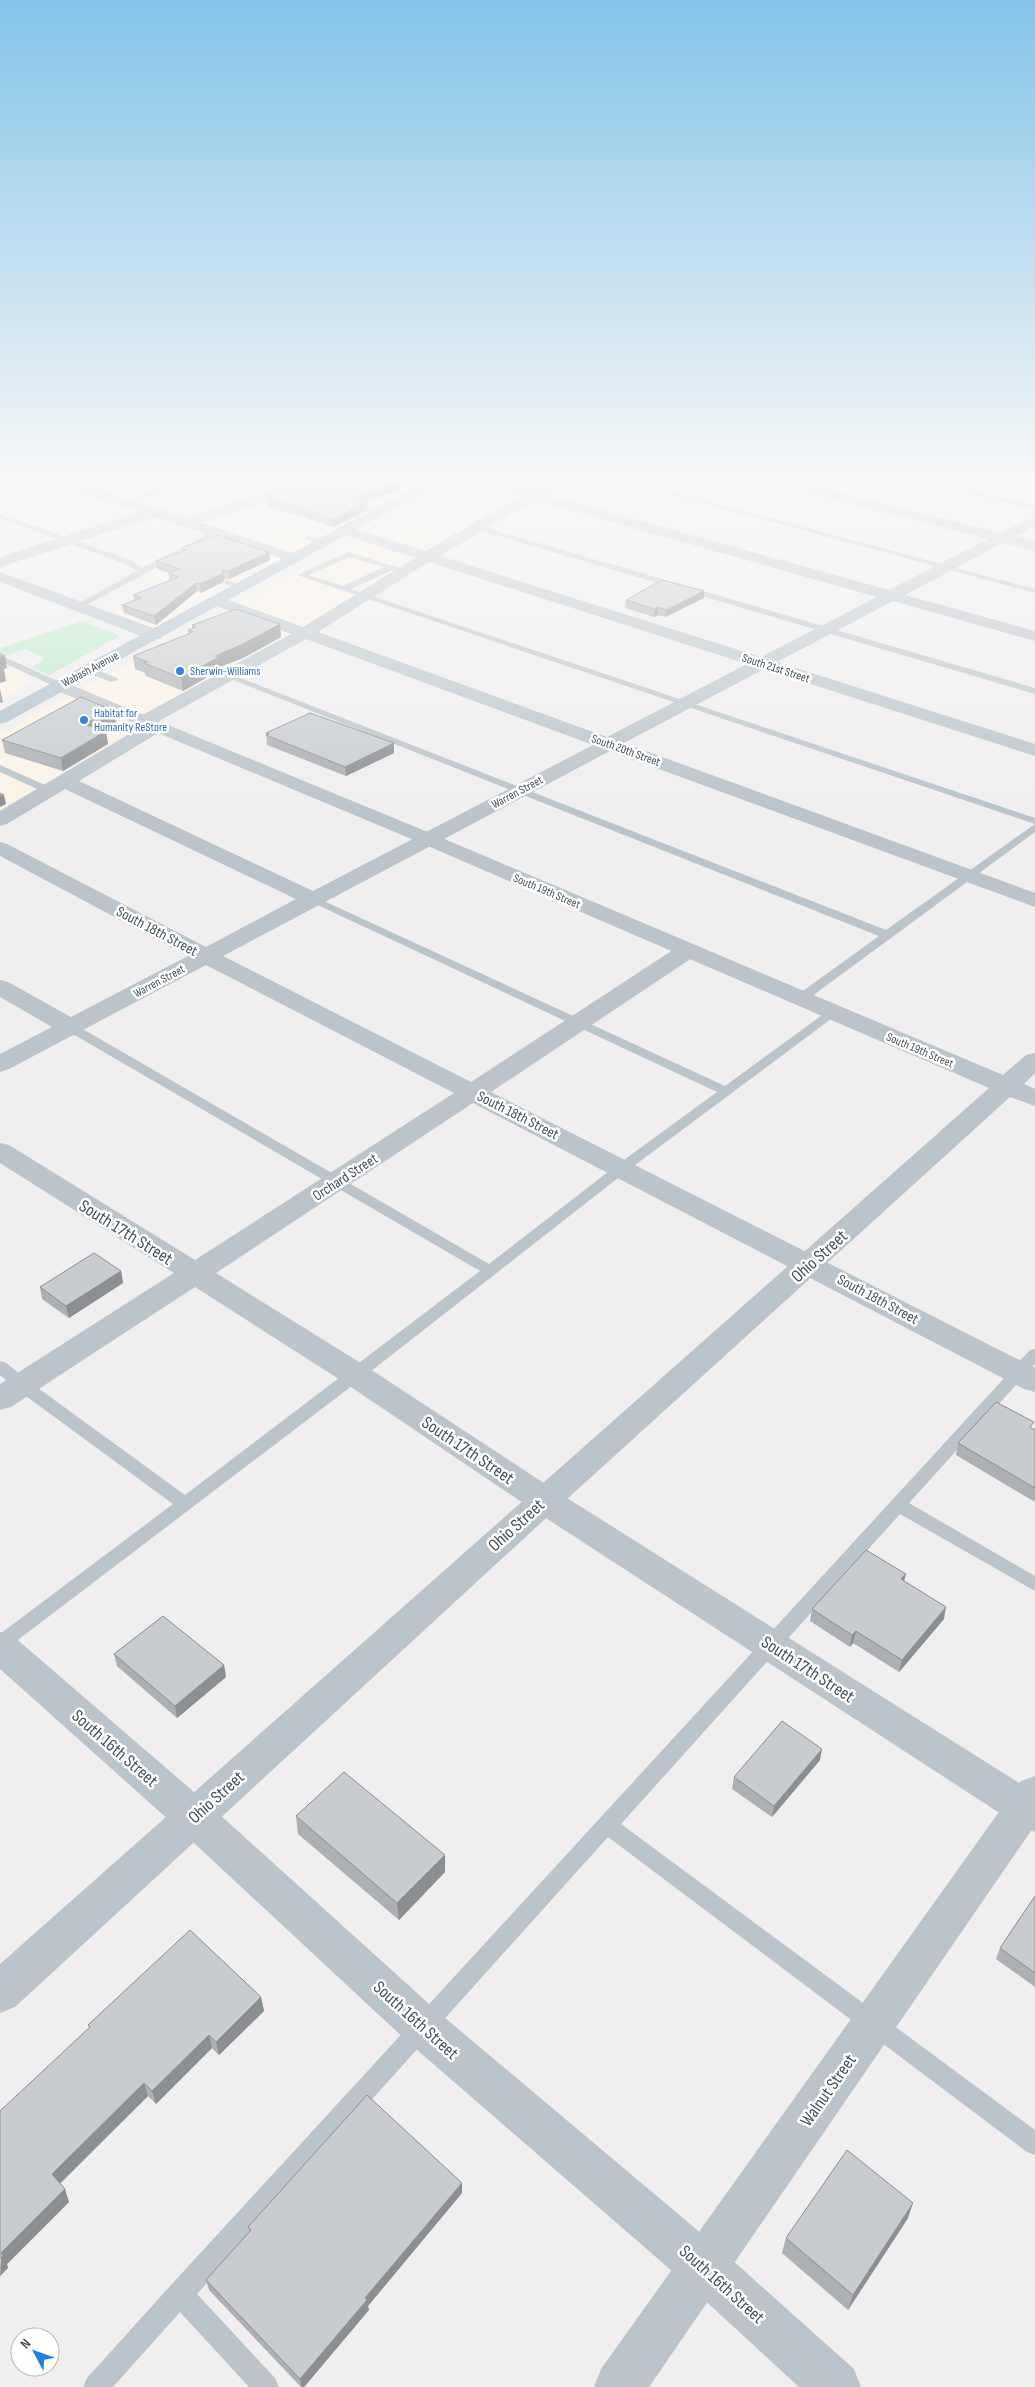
<svg xmlns="http://www.w3.org/2000/svg" width="1035" height="2387" viewBox="0 0 1035 2387" font-family="'Sofia Sans Condensed',sans-serif">
<rect width="100%" height="100%" fill="#f0eeee"/>
<!-- commercial -->
<g fill="#fbf3e7">
<path d="M332,477H435L154,628L112,612L161,583L141,577L224,532L200,523Z"/>
<path d="M471,477H555L0,810V734Z"/>
<path d="M0,662L34,679L0,702Z"/>
</g>
<!-- green -->
<path fill="#beeccb" d="M82,621L120,636L49,675L32,668L45,658L25,649L5,656L0,654V648Z"/>
<g fill="none" stroke-linecap="round" stroke-linejoin="round">
<!-- service -->
<g fill="#bac4ca" fill-rule="evenodd">
<path d="M194,477H205L125,504L118,502Z"/>
<path d="M484,477H491L477,490H473V488Z"/>
<path d="M605,477H617L1035,589V593Z"/>
<path d="M904,477H917L1035,506V510Z"/>
<path d="M0,514L131,560L142,568L214,531L221,533L79,609H76V605L137,571L125,564L0,518Z"/>
<path d="M477,525L1035,688V694L474,529V525Z"/>
<path d="M305,535L328,542L324,544L305,539Z"/>
<path d="M348,552L409,571L405,573L392,570L351,589L1035,818V832L804,1002H796L794,999L796,996L879,936L223,676L230,674L886,930L1035,824L297,575ZM349,557L384,567L343,586L308,575Z"/>
<path d="M225,580L247,586L243,588L225,584Z"/>
<path d="M0,655L62,683L63,685L56,687L0,661Z"/>
<path d="M89,667L117,678L118,680L111,682L86,672L85,670Z"/>
<path d="M0,765L54,789L55,791L50,794L46,793L0,772Z"/>
<path d="M313,896L725,1086L829,1010H837L839,1013L627,1171L361,1379L6,1649L0,1651V1634L173,1504L15,1388L0,1375V1361L5,1362L27,1380L185,1495L480,1271L66,1030L64,1027L66,1024H74L489,1264L617,1165L717,1092L309,901V897Z"/>
<path d="M1035,1349V1364L909,1503L1035,1576V1591L900,1514L621,1824L1035,2130V2155L1027,2152L608,1837L197,2294L275,2378L279,2387H249L180,2312L113,2387H83L87,2378L171,2285L1030,1350Z"/>
</g>
<!-- minor -->
<g fill="#bac4ca" fill-rule="evenodd">
<path d="M63,477H85L65,486H55L53,483Z"/>
<path d="M311,477H333L331,480L191,526H181L179,523L181,520Z"/>
<path d="M462,477H486L530,490L551,477H569L544,494L889,590L988,539L757,480L755,477H780L1000,533L1035,516V526L1015,536L1035,541V551L1003,543L905,595L1035,631V641L893,601L777,662L1035,744V756L764,669L624,743L1035,893V907L610,751L223,956L471,1082L679,946L687,944L695,946L698,951L695,956L491,1092L1035,1368V1392L1024,1389L473,1103L216,1273L367,1367L556,1491L1035,1793V1832L1021,1827L532,1509L345,1383L195,1287L11,1407L0,1410V1384L174,1273L0,1163V1143L9,1145L195,1260L454,1093L206,965L9,1069L0,1072V1054L52,1027L0,997V980L8,982L71,1017L188,956L0,856V842L7,844L206,947L296,899L65,789L7,824L0,826V811L141,727L135,722L137,718L291,634L211,604L209,601L211,598H223L303,627L415,558L341,534L339,531L341,528H351L426,551L520,496L464,480ZM534,500L877,597L761,657L440,556ZM429,562L747,664L607,737L318,632ZM306,639L593,745L313,891L79,781L163,730L165,726L159,721Z"/>
<path d="M0,572L161,631L163,635L161,639H149L0,582Z"/>
<path d="M0,1632L13,1636L208,1804L438,2012L721,2250L854,2369L861,2387H799L687,2284L408,2042L180,1830L0,1669Z"/>
</g>
<!-- tertiary -->
<g fill="#bac4ca" fill-rule="evenodd">
<path d="M40,477H62L299,555L302,558L299,561H289L154,517L0,567V557L140,512L42,480Z"/>
<path d="M59,680L435,835L1003,1075L1026,1055L1035,1053V1073L1024,1084L1035,1089V1106L1010,1097L556,1509L15,2007L0,2013V1964L989,1088L421,843L53,689L50,685L53,681Z"/>
<path d="M1035,1776V1825L649,2387H594L601,2369L1021,1781Z"/>
</g>
<!-- primary -->
<path fill="#afc0cc" fill-rule="evenodd" d="M433,477H451L7,722L0,724V711Z"/>
</g>
<!-- wall -->
<g fill="#acafb3">
<path d="M403,480V488L367,502L368,510L333,527L267,506L266,498Z"/>
<path d="M182,548L269,552L270,560L229,579H224L223,582L201,593L197,591L156,625L124,613L122,605L134,601L133,595L169,581V573L157,569L156,561L182,551Z"/>
<path d="M704,591V598L665,617L658,615L654,617L625,608L626,600Z"/>
<path d="M192,625L281,637L243,658L220,667V670L183,691L146,676L145,673L135,669L133,656L188,634V630L192,628Z"/>
<path d="M114,711L116,724L102,730L108,744L63,771L5,753L2,740Z"/>
<path d="M266,733L394,743V753L346,776L267,745Z"/>
<path d="M121,1271L123,1283L69,1318L42,1299L40,1287Z"/>
<path d="M1032,1429L1035,1430V1502L956,1455L958,1443Z"/>
<path d="M904,1581L944,1619L899,1672L853,1643L850,1647L810,1621L812,1609Z"/>
<path d="M114,1654L224,1665L226,1677L177,1718L117,1666Z"/>
<path d="M820,1760L772,1817L732,1789L734,1777Z"/>
<path d="M296,1816L445,1872L399,1920L298,1834Z"/>
<path d="M1035,1896V1987L996,1959L1000,1948Z"/>
<path d="M261,1997L264,2011L219,2055L212,2048L156,2104L148,2096L60,2184L69,2202L7,2264L8,2268L0,2276L89,2027L88,2025Z"/>
<path d="M462,2183V2193L368,2306L369,2310L304,2387H301L209,2290L206,2280L250,2232L248,2227Z"/>
<path d="M908,2218L848,2310L782,2253L786,2238Z"/>
</g>
<!-- shaded-wall -->
<g fill="#8c8f92">
<path d="M403,480V488L356,506V498Z"/>
<path d="M367,502L368,510L333,527V519Z"/>
<path d="M269,552L270,560L229,579L228,571Z"/>
<path d="M223,570L224,579L223,582L201,593L200,584Z"/>
<path d="M196,583L197,591L156,625L154,616Z"/>
<path d="M704,591V598L665,617L666,610Z"/>
<path d="M658,607V615L654,617V609Z"/>
<path d="M280,624L281,637L243,658L220,667V670L183,691L181,678L215,656Z"/>
<path d="M5,656L7,668L4,669L6,681L0,683V657Z"/>
<path d="M0,689L3,702L0,703Z"/>
<path d="M114,711L116,724L84,737L82,724Z"/>
<path d="M106,731L108,744L63,771L61,758Z"/>
<path d="M394,743V753L346,776L345,767Z"/>
<path d="M4,795L6,804L0,807V796Z"/>
<path d="M121,1271L123,1283L69,1318L66,1306Z"/>
<path d="M906,1574L903,1586L901,1579Z"/>
<path d="M946,1607L944,1619L899,1672L902,1660Z"/>
<path d="M856,1631L853,1643L850,1647L852,1635Z"/>
<path d="M224,1665L226,1677L177,1718L175,1706Z"/>
<path d="M822,1749L820,1760L772,1817L774,1806Z"/>
<path d="M445,1855V1872L399,1920L397,1903Z"/>
<path d="M261,1997L264,2011L219,2055L216,2042Z"/>
<path d="M209,2035L212,2048L156,2104L152,2091Z"/>
<path d="M144,2083L148,2096L56,2187L52,2174Z"/>
<path d="M462,2183V2193L368,2306L369,2310L304,2387H302L300,2379L365,2298Z"/>
<path d="M65,2189L69,2202L7,2264L8,2268L0,2276L1,2253Z"/>
<path d="M913,2203L908,2218L848,2310L853,2295Z"/>
</g>
<!-- building -->
<g fill="#c8ccd0" stroke="#8c8f92">
<path d="M324,477H392L403,480L356,498L367,502L333,519L266,498Z"/>
<path d="M217,535L269,552L228,571L223,570L222,574L200,584L196,583L154,616L122,605L141,598L133,595L179,577L168,573L180,569L156,561L186,550L182,548Z"/>
<path d="M662,580L704,591L666,610L658,607L654,609L626,600Z"/>
<path d="M236,609L280,624L241,645L215,656L219,657L181,678L144,663L148,662L133,656L193,632L188,630L196,627L192,625Z"/>
<path d="M0,654L5,656L0,657Z"/>
<path d="M81,697L114,711L82,724L106,731L61,758L2,740Z"/>
<path d="M310,713L394,743L345,767L266,735L269,734L266,733Z"/>
<path d="M0,793L4,795L0,796Z"/>
<path d="M94,1253L121,1271L66,1306L40,1287Z"/>
<path d="M996,1402L1034,1422L1030,1427L1035,1430V1488L958,1443Z"/>
<path d="M866,1550L906,1574L901,1579L946,1607L902,1660L856,1631L852,1635L812,1609Z"/>
<path d="M163,1616L224,1665L175,1706L114,1654Z"/>
<path d="M782,1721L822,1749L774,1806L734,1777Z"/>
<path d="M344,1772L445,1855L397,1903L296,1816Z"/>
<path d="M1035,1896V1973L1000,1948Z"/>
<path d="M190,1930L261,1997L216,2042L209,2035L152,2091L144,2083L52,2174L65,2189L1,2253L3,2256L0,2258V2111L90,2027L88,2025Z"/>
<path d="M367,2095L462,2183L365,2298L367,2300L300,2379L206,2280L251,2230L248,2227Z"/>
<path d="M847,2150L913,2203L853,2295L786,2238Z"/>
</g>
<!-- sky -->
<linearGradient id="sky" x2="0" y2="1"><stop stop-color="#83c4e8"/><stop offset="0.59" stop-color="#f8f7f7"/><stop offset="1" stop-color="#f8f7f7" stop-opacity="0"/></linearGradient>
<rect width="1035" height="812" fill="url(#sky)"/>
<!-- markers -->
<g fill="#3f7fe0" stroke="#fff" stroke-width="2">
<circle cx="180" cy="671" r="5"/>
<circle cx="84" cy="720" r="5"/>
</g>
<g text-anchor="middle" stroke-width="5" stroke-linejoin="round" paint-order="stroke">
<!-- far-street labels -->
<g font-size="12" fill="#47535a" stroke="#fff">
<text transform="translate(776 668) rotate(18)" y="4">South 21st Street</text>
<text transform="translate(90 669) rotate(-28)" y="4">Wabash Avenue</text>
<text transform="translate(626 750) rotate(20)" y="4">South 20th Street</text>
<text transform="translate(517 792) rotate(-28)" y="4">Warren Street</text>
<text transform="translate(547 891) rotate(23)" y="4">South 19th Street</text>
<text transform="translate(159 981) rotate(-28)" y="4">Warren Street</text>
<text transform="translate(920 1050) rotate(23)" y="4">South 19th Street</text>
</g>
<!-- far-shop labels -->
<g font-size="12" fill="#366cbe" stroke="#fff" text-anchor="start">
<text x="190" y="675">Sherwin-Williams</text>
<text x="94" y="717">Habitat for<tspan x="94" dy="14">Humanity ReStore</tspan></text>
</g>
<!-- street labels -->
<g font-size="15" fill="#47535a" stroke="#fff">
<text transform="translate(157 931) rotate(28)" y="5">South 18th Street</text>
<text transform="translate(518 1115) rotate(27)" y="5">South 18th Street</text>
<text transform="translate(345 1177) rotate(-33)" y="5">Orchard Street</text>
<text transform="translate(878 1299) rotate(28)" y="5">South 18th Street</text>
</g>
<!-- near-street labels -->
<g font-size="18" fill="#47535a" stroke="#fff">
<text transform="translate(126 1232) rotate(32)" y="6">South 17th Street</text>
<text transform="translate(819 1256) rotate(-42)" y="6">Ohio Street</text>
<text transform="translate(468 1450) rotate(34)" y="6">South 17th Street</text>
<text transform="translate(516 1525) rotate(-42)" y="6">Ohio Street</text>
<text transform="translate(808 1669) rotate(33)" y="6">South 17th Street</text>
<text transform="translate(115 1748) rotate(41)" y="6">South 16th Street</text>
<text transform="translate(216 1797) rotate(-42)" y="6">Ohio Street</text>
<text transform="translate(416 2020) rotate(42)" y="6">South 16th Street</text>
<text transform="translate(828 2090) rotate(-55)" y="6">Walnut Street</text>
<text transform="translate(722 2284) rotate(42)" y="6">South 16th Street</text>
</g>
</g>
<!-- north arrow -->
<g transform="translate(35 2352) rotate(311)"><circle r="24" fill="#ffffff" stroke="#b5babd"/>
<path d="M0-4L9 19L0 12L-9 19Z" fill="#2283d6"/>
<text y="-8" font-size="14" font-weight="bold" text-anchor="middle" fill="#47535a">N</text>
</g>
</svg>
